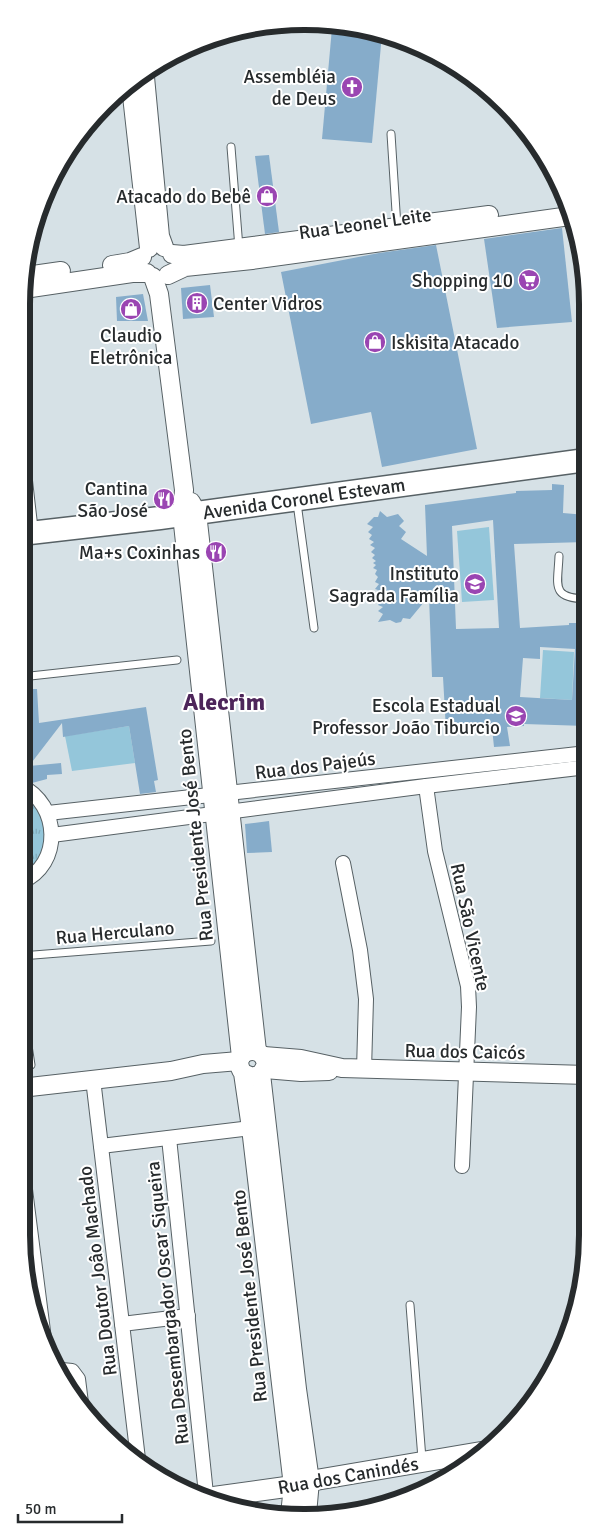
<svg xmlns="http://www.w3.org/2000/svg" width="609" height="1539" viewBox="0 0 609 1539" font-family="Signika,sans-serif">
<defs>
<pattern id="park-tufts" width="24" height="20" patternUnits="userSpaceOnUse" patternTransform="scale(1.25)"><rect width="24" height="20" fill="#94c6da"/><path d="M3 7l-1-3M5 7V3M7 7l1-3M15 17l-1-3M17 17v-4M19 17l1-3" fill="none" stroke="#80aabb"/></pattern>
</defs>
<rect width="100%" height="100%" fill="#d6e1e6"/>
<!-- green -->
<g fill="#94c6da">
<path d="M489,527L494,600L462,602L457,531Z"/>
<path d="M543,650L574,652L572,700L540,698Z"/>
<path d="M129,726L135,763L72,771L65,736Z"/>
</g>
<!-- park -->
<path fill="url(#park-tufts)" d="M21,789L48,820L41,864L21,881Z"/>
<!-- building -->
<g fill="#86acca" fill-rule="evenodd">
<path d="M332,28L382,34L372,143L322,139Z"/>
<path d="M269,155L279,232L265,234L255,156Z"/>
<path d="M562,228L572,322L497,328L484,239Z"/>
<path d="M436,245L477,449L382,467L371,412L311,424L281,272L379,253Z"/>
<path d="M210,285L214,317L183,319L181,288Z"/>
<path d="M143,294L148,321H117L116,297Z"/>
<path d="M552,484L564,485L563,513L586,515V542L514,544L520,628L569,625V623H586V726L524,724V726L507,727L510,746L494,747L492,728L446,730L443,677H432L429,596L410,619L403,618L401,622L396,623L390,620L378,622L383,614L378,611L383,607L378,605L381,601L376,599L380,595L376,594L378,590L375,589L379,584L375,582L378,577L375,574L377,570L373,568L376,565L373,563L376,561L372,558L375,555L371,552L375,548L370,545L374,542L369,539L372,535L368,532L373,527L367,524L374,517H378L380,511L387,517L398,514L404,521L399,526L406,532L401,539L427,556L425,505L516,493V491L552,490ZM493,520L499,628L456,629L452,526ZM540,647L575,649L572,700L520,697L523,658L540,659Z"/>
<path d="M26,689H37L39,723L146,707L158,780L154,781L156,792L140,794L129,726L63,737L62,723L29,766L61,763L62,774L47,775V779L32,783L21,777V747L29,746Z"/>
<path d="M269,821L272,852L247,853L245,824Z"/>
</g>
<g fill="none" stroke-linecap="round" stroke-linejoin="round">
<!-- service casing -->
<g stroke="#576165" stroke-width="9">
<g id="service">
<path d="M391,134L397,227"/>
<path d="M231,147L239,248"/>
<path d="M297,503L314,628"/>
<path d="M559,556C558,585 550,598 586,599"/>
<path d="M21,677L177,660"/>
<path d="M21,956L211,941"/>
<path d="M21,1000L31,1065"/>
<path d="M410,1305L422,1459"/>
</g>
</g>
<!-- minor casing -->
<g stroke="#576165" stroke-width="16">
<g id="minor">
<path d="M21,446L31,533"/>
<path d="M21,786C60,804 63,865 21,882"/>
<path d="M426,786L435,851L468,986L469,1007L462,1166"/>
<path d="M48,813L587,753"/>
<path d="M52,835L426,786L587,767"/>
<path d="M343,863L360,950L366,999L364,1070"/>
<path d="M93,1079L138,1459"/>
<path d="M169,1138L206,1494"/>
<path d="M101,1146L251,1128"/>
<path d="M21,1158L44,1339"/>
<path d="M122,1324L188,1316"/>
<path d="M62,1370L72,1371L78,1379L81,1403"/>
</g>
</g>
<!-- tertiary casing -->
<g stroke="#576165" stroke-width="20">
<g id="tertiary">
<path d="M145,77L160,236L164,247"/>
<path d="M131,87L149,248"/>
<path d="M172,254L184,255L489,215"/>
<path d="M112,265L130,262L142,257"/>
<path d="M168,275L185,267L252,260L570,216"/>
<path d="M26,276L61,271"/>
<path d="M153,277L159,294L184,490L182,515L241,1057"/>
<path d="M24,289L132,273H147"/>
<path d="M191,502L197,513L257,1051"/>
<path d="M264,1056L301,1059L342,1068L587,1075"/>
<path d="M265,1069L301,1072L329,1071"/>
<path d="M243,1073L252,1077L261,1074L266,1065C263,1040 228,1052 243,1073L251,1128L293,1486L290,1515"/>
<path d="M261,1074L297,1389L310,1481L307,1514"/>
<path d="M21,1088L171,1071L203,1064L239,1061"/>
</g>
</g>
<!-- secondary casing -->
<g stroke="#576165" stroke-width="22">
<path id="secondary" d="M214,1497L293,1486L310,1481L481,1452"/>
</g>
<!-- primary casing -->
<g stroke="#576165" stroke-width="25">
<path id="primary" d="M21,534L160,518L586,460"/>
</g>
<!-- service -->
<use href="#service" stroke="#fff" stroke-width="7"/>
<!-- minor -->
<use href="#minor" stroke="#fff" stroke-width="14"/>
<!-- tertiary -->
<use href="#tertiary" stroke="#fff" stroke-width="18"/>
<!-- secondary -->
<use href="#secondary" stroke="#fff" stroke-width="20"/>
<!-- primary -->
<use href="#primary" stroke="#fff" stroke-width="22"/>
</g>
<!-- icons -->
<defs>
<g id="church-disc" transform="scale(1.125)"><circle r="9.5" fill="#9a45b2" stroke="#fff"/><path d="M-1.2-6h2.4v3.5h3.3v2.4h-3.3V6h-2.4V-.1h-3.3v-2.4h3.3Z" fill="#fff"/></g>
<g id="shop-disc" transform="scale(1.125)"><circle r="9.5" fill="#9a45b2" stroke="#fff"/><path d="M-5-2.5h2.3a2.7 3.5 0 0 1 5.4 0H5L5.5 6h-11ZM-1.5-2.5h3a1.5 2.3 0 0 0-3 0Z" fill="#fff"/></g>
<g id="supermarket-disc" transform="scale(1.125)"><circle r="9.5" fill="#9a45b2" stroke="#fff"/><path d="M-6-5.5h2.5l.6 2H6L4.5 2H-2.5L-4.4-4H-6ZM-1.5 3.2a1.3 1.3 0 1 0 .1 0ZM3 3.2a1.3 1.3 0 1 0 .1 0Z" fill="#fff"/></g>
<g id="building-disc" transform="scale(1.125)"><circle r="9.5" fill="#9a45b2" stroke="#fff"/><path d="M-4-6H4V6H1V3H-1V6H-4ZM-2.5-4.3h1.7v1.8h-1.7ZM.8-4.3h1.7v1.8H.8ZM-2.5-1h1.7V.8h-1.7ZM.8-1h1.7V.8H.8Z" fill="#fff"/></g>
<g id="restaurant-disc" transform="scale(1.125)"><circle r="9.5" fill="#9a45b2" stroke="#fff"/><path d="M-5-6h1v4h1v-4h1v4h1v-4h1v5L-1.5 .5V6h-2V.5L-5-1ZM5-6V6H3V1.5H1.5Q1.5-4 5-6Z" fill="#fff"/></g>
<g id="school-disc" transform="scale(1.125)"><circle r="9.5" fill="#9a45b2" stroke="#fff"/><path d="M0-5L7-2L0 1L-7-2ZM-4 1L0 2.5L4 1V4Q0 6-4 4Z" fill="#fff"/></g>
</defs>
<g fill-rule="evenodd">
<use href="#church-disc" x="352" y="87"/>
<use href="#shop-disc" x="267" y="196"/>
<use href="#supermarket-disc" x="529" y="280"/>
<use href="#building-disc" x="197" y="303"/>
<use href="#shop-disc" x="131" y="309"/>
<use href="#shop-disc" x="375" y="342"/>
<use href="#restaurant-disc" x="164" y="499"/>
<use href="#restaurant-disc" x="216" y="552"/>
<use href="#school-disc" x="475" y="584"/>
<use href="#school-disc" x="516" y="716"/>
</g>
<g text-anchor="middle" stroke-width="4" stroke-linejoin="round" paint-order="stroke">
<!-- poi labels -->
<g font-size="19" fill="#272b2d" stroke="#fff" text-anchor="end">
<text x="336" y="83">Assembléia<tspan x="336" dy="22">de Deus</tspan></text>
<text x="251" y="203">Atacado do Bebê</text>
<text x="513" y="287">Shopping 10</text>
<text x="213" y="310" text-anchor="start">Center Vidros</text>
<text x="131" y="342" text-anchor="middle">Claudio<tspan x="131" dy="22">Eletrônica</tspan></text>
<text x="391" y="349" text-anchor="start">Iskisita Atacado</text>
<text x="148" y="495">Cantina<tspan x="148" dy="22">São José</tspan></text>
<text x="200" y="559">Ma+s Coxinhas</text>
<text x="459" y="580">Instituto<tspan x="459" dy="22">Sagrada Família</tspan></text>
<text x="500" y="712">Escola Estadual<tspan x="500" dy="22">Professor João Tiburcio</tspan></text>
</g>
<!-- street labels -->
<g font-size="19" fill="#272b2d" stroke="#fff">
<text transform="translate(365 223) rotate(-8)" y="7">Rua Leonel Leite</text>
<text transform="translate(304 498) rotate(-8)" y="7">Avenida Coronel Estevam</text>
<text transform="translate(315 765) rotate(-7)" y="7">Rua dos Pajeús</text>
<text transform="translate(195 835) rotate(-96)" y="7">Rua Presidente José Bento</text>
<text transform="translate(471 927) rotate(78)" y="7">Rua São Vicente</text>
<text transform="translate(115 932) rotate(-5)" y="7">Rua Herculano</text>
<text transform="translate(465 1051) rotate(1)" y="7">Rua dos Caicós</text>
<text transform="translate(97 1271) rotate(-97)" y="7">Rua Doutor Joâo Machado</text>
<text transform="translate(249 1296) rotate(-96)" y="7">Rua Presidente José Bento</text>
<text transform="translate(167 1303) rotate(-96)" y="7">Rua Desembargador Oscar Siqueira</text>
<text transform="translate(348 1475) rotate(-10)" y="7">Rua dos Canindés</text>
</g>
<!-- district labels -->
<g font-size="24" font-weight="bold" fill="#4d255a" stroke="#fff">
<text x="224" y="710">Alecrim</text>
</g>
</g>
<!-- crop -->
<path d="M0 0H609V1539H0ZM304 30H305A274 274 0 0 1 579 304V1235A274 274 0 0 1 305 1509H304A274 274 0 0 1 30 1235V304A274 274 0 0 1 304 30Z" fill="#fff" fill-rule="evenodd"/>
<path fill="none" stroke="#272b2d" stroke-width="6" d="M304 30H305A274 274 0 0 1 579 304V1235A274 274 0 0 1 305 1509H304A274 274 0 0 1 30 1235V304A274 274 0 0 1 304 30Z"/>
<!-- scale -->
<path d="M18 1514v8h104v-8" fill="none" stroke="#272b2d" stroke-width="2.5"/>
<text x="25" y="1514" font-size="15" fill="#272b2d" stroke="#ffffff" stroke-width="4" paint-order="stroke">50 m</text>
</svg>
